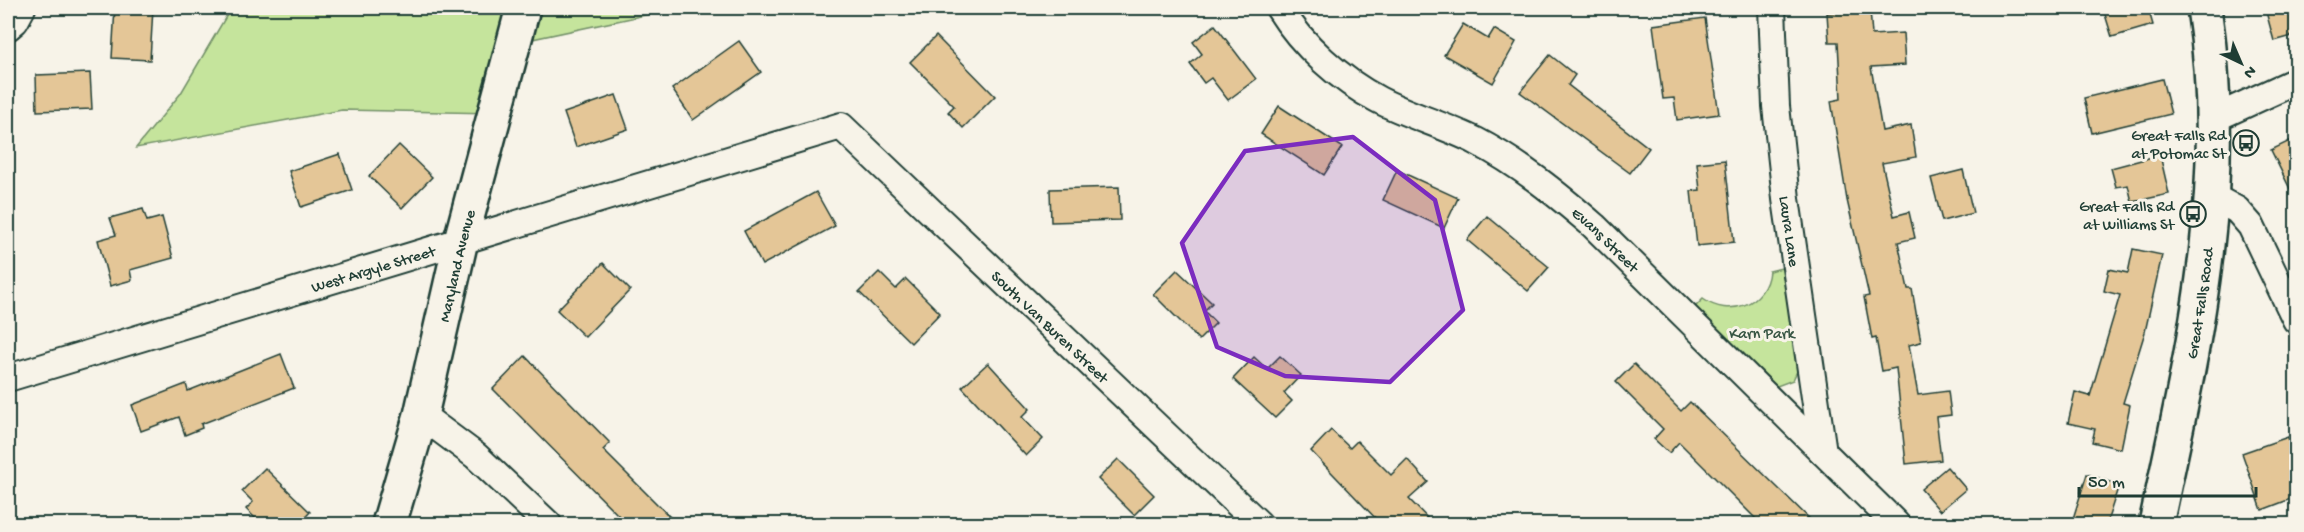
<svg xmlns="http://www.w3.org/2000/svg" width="2304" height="532" viewBox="0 0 2304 532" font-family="'Gochi Hand',sans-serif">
<rect width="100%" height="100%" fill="#f7f3e8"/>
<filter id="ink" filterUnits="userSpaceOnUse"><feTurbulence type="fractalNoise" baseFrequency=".0167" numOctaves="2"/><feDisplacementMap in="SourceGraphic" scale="12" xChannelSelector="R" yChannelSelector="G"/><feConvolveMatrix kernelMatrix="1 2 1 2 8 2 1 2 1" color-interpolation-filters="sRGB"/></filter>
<g filter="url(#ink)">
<!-- green -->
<g fill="#c5e49c" stroke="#729068" stroke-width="1.5">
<path d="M231,8H678L514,43L495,113L342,110L136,148L181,93Z"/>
<path d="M1782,268L1798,369L1793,380L1777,386L1772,384L1695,307L1703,299C1729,318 1766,305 1769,271Z"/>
</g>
<!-- building -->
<g fill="#e4c697" stroke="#1f3d34" stroke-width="1.5">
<path d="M115,8H153L150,60L112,58Z"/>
<path d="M2103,8H2148L2153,25L2112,37Z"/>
<path d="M2265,8H2296V35L2274,41Z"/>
<path d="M1870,10L1872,35L1903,33L1905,65L1871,67L1882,131L1911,125L1916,157L1882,163L1894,216L1909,212L1915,238L1898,242L1908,289H1912L1921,342L1909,345L1918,395L1948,391L1951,415L1936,417L1941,460L1906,464L1896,368L1882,371L1876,338L1872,339L1864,297L1869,296L1847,200L1831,101L1841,99L1838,42H1829L1827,13Z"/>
<path d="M1705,18L1719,114L1677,120L1674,98L1663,99L1653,25Z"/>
<path d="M1463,24L1488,39L1494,29L1516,42L1493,83L1444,55Z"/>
<path d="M1215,25L1256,79L1228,100L1211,78L1204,83L1190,64L1202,54L1193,42Z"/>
<path d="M936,36L995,96L963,128L948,112L954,106L910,62Z"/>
<path d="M739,41L761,72L693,120L672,89Z"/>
<path d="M1550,55L1575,75L1568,85L1649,148L1630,173L1520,92Z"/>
<path d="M90,73L92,109L37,111L36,75Z"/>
<path d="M2162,79L2171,114L2092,133L2084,98Z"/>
<path d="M616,95L628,129L576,147L564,113Z"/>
<path d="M1279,106L1342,147L1324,175L1261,134Z"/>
<path d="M2296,138V201L2271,150Z"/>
<path d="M399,145L432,177L402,208L369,176Z"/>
<path d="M340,154L352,190L301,207L289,171Z"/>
<path d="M2160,155L2169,194L2132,202L2128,185L2116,187L2111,168Z"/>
<path d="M1725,160L1734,242L1697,246L1691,191L1700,190L1697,163Z"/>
<path d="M1397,170L1458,198L1444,228L1383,200Z"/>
<path d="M1963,170L1973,213L1942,221L1931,178Z"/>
<path d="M1119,187L1120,220L1051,222L1050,189Z"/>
<path d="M816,192L835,226L762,265L744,231Z"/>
<path d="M143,209L147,221L162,217L173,258L130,270L132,280L110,286L98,240L116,235L110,218Z"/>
<path d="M1487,216L1549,267L1528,291L1467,240Z"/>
<path d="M2133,249L2162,255L2145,332L2123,403L2130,405L2121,449L2092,442L2095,429L2068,423L2075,392L2090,396L2120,295L2104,291L2109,269L2128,273Z"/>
<path d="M603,263L630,290L585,337L557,310Z"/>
<path d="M1177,270L1212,303L1204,311L1216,323L1199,340L1153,294Z"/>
<path d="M879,272L896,289L906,279L940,313L911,343L859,292Z"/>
<path d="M281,354L294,388L201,424L202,428L185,435L179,417L141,431L132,405L186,384L188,391Z"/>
<path d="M525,356L610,443L603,450L678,525H628L493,389Z"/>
<path d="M1280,356L1301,375L1284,393L1292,401L1275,418L1233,379L1254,357L1267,369Z"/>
<path d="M988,363L1030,409L1022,417L1043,439L1026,456L962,387Z"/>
<path d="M1634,364L1681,411L1690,402L1816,525H1762L1679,442L1669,453L1654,439L1663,429L1616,382Z"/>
<path d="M1331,430L1350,448L1357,441L1391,475L1407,459L1428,482L1409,499L1434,525H1382L1311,451Z"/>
<path d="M2288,437L2296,461V497L2262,510L2242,453Z"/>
<path d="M1118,459L1154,495L1134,515L1098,479Z"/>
<path d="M1947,467L1966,489L1940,511L1921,489Z"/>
<path d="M265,468L310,512L298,525H262L246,509L253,502L242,491Z"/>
<path d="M2087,474L2119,485L2106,525H2071Z"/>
</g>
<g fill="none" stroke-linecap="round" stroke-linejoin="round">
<!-- minor casing -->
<g stroke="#1f3d34" stroke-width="30">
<g id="minor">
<path id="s1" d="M1279,8C1302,45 1340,80 1379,100C1410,116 1444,125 1476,141C1520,164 1557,194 1594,226L1896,524"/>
<path id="s2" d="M1772,8L1776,106L1786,199L1823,452"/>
<path d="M8,27L15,21L22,8"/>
<path d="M2215,118L2296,81"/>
<path d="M2213,197L2237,210L2251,226L2296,320"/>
<path id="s3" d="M8,378L841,126L1259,524"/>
<path d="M421,415L476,456L548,524"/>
</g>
</g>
<!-- secondary casing -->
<g stroke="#1f3d34" stroke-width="38">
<g id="secondary">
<path id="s4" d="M389,524L421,415L461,240L523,8"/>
</g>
</g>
<!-- primary casing -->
<g stroke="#1f3d34" stroke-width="38">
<g id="primary">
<path id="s5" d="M2156,524C2193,350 2232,187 2204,8"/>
</g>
</g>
<!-- minor -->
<use href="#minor" stroke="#f7f3e8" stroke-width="26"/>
<!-- secondary -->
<use href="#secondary" stroke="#f7f3e8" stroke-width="33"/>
<!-- primary -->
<use href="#primary" stroke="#f7f3e8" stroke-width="33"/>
</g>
</g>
<!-- marked area -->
<path fill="#7b2cbf" fill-opacity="0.2" stroke="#7b2cbf" stroke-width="4.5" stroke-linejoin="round" d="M1353,137L1435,200L1463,310L1390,382L1285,376L1217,347L1182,243L1245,151Z"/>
<!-- icons -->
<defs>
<g id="bus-ring" transform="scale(1.35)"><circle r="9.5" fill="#f7f3e8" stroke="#1f3d34" stroke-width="1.5"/><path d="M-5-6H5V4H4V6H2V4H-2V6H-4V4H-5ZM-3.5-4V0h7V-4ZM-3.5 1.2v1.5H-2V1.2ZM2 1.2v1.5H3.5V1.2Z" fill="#1f3d34"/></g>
</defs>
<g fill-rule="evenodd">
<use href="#bus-ring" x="2246" y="143"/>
<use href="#bus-ring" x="2193" y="214"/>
</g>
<g text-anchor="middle" stroke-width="6" stroke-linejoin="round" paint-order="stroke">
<!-- poi labels -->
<g font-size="16" fill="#1f3d34" stroke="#f7f3e8" text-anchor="end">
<text x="2226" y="140">Great Falls Rd<tspan x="2226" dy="18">at Potomac St</tspan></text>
<text x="2174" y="211">Great Falls Rd<tspan x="2174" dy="18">at Williams St</tspan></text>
</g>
<!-- street labels -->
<g font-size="16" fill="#1f3d34" stroke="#f7f3e8">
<text dy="6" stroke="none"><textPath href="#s2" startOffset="224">Laura Lane</textPath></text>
<text dy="6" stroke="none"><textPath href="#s1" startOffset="406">Evans Street</textPath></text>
<text dy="6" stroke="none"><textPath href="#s4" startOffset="267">Maryland Avenue</textPath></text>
<text dy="6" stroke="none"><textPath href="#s3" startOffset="381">West Argyle Street</textPath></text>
<text dy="6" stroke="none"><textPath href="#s5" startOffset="225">Great Falls Road</textPath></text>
<text dy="6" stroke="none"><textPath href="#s3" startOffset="1160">South Van Buren Street</textPath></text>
</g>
<!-- park labels -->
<g font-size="16" fill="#385644" stroke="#f7f3e8">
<text x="1762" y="338">Karn Park</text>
</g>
</g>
<!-- margin -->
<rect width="2304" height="532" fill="none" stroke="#f7f3e8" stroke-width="30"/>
<rect x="15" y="15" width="2274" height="502" fill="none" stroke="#1f3d34" stroke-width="2" filter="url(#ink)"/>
<!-- north arrow -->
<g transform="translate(2241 63) rotate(136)" stroke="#f7f3e8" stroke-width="4.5" paint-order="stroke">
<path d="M0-4.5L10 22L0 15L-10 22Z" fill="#1f3d34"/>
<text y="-9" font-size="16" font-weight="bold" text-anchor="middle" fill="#1f3d34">N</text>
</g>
<!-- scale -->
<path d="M2079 487v9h177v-9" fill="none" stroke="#1f3d34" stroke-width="3"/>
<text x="2088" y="487" font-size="18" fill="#1f3d34" stroke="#f7f3e8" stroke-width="4.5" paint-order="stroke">50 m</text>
</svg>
